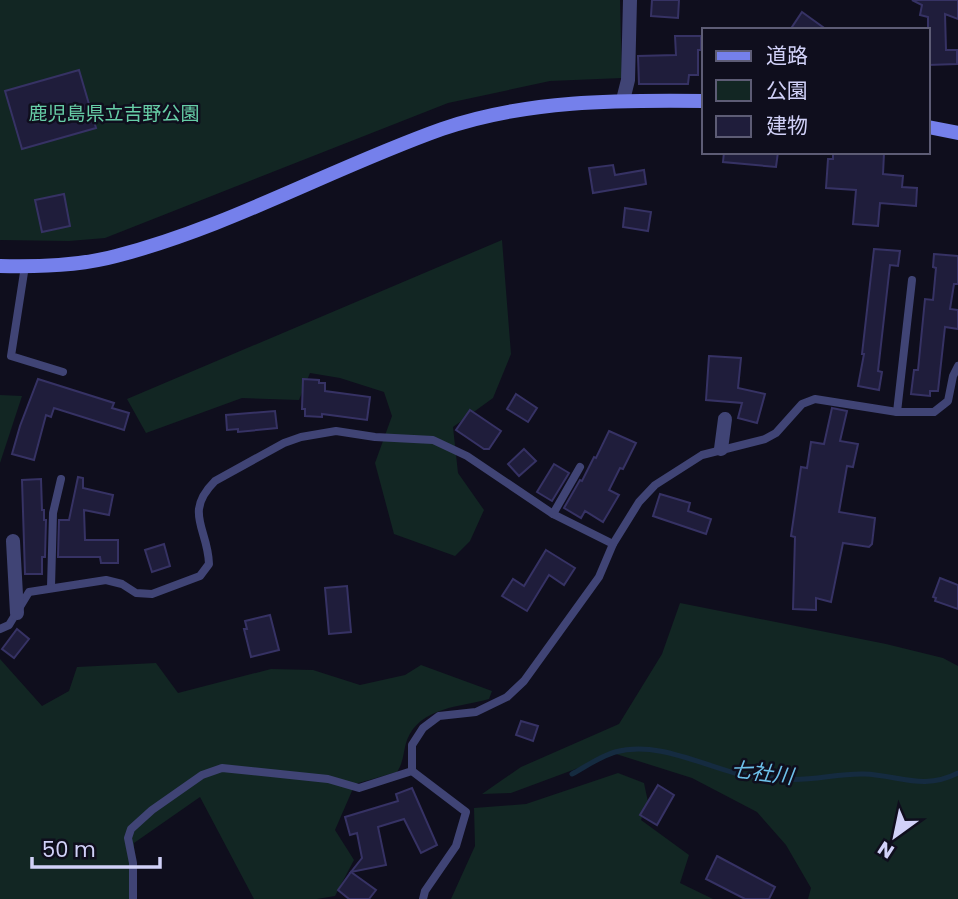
<svg xmlns="http://www.w3.org/2000/svg" width="958" height="899" viewBox="0 0 958 899" font-family="Poppins,'Noto Sans JP',sans-serif">
<rect width="100%" height="100%" fill="#0f0e1d"/>
<!-- green -->
<g fill="#122623">
<path d="M0,0H620L622,78L550,81L448,103L105,238L69,241L0,240Z"/>
<path d="M502,240L511,354L493,398L453,427L458,473L484,510L470,541L455,556L394,534L375,463L392,416L384,392L340,378L310,373L299,400L242,398L146,433L127,399Z"/>
<path d="M0,395L22,396L0,463Z"/>
<path d="M680,603L886,644L943,658L958,666V899H808L811,888L786,845L757,812L692,778L616,754L511,793L482,794L521,767L619,724L662,654Z"/>
<path d="M0,659L42,706L69,691L77,667L156,663L178,693L271,669L313,670L360,685L405,675L421,665L492,691L489,699C460,707 420,707 407,740C403,751 404,762 397,772L355,784L335,830L354,860L335,896L317,899H254L200,797L134,843L136,899H0Z"/>
<path d="M618,773L644,783L648,802L641,820L689,855L680,883L713,899H451L475,846L474,808L526,804Z"/>
</g>
<g fill="none" stroke-linecap="round" stroke-linejoin="round">
<!-- stream -->
<path stroke="#152b40" stroke-width="5" d="M572,774C585,767 601,756 615,752C656,741 697,763 735,773C750,777 768,778 783,779C810,782 837,773 864,774C899,775 923,791 958,773"/>
</g>
<!-- building -->
<g fill="#1f1d3b" stroke="#363264" stroke-width="2">
<path d="M652,0H679L678,18L651,16Z"/>
<path d="M912,0H958V19L945,14L946,50H957V64L928,65V17L920,15L922,5Z"/>
<path d="M802,12L827,30H790Z"/>
<path d="M675,36H701V50H698V75H689L688,84H639L638,56L676,55Z"/>
<path d="M79,70L96,128L22,149L5,91Z"/>
<path d="M724,152H778L776,167L723,162Z"/>
<path d="M833,152L884,153L883,174L903,176L902,187L917,188L916,206L880,203L878,226L853,224L856,190L826,188L828,159H833Z"/>
<path d="M613,165L615,175L644,170L646,184L593,193L589,168Z"/>
<path d="M64,194L70,226L42,232L35,200Z"/>
<path d="M625,208L651,212L648,231L623,227Z"/>
<path d="M874,249L900,251L898,266L890,265L878,371L882,372L879,390L858,386L864,354H862Z"/>
<path d="M934,254L958,256V284H954L950,309L958,310V329L945,327L938,391H930V396L911,394L914,370H918L925,299L933,300L936,268L933,267Z"/>
<path d="M709,356L741,358L738,388L765,394L757,423L738,418L742,403L706,400Z"/>
<path d="M38,379L114,403L112,408L129,413L124,430L54,408L51,417L46,415L34,460L12,454L20,426Z"/>
<path d="M303,379L319,380V383H325V391L370,397L367,420L322,414V417L305,416V409H302Z"/>
<path d="M516,394L537,408L528,422L507,409Z"/>
<path d="M832,408L847,411L840,441L858,444L853,467L847,466L839,512L875,518L872,544L869,547L843,543L831,602L816,598V610L793,609L795,537L791,536L801,467L807,468L811,442L824,444Z"/>
<path d="M470,410L501,431L489,449H484L456,430Z"/>
<path d="M275,411L277,428L238,432V429L227,430L226,415Z"/>
<path d="M609,431L636,443L623,469L620,468L609,490L619,495L603,522L585,511L581,518L564,508L580,480L582,481L594,457L596,458Z"/>
<path d="M524,449L536,461L519,476L508,464Z"/>
<path d="M554,464L569,473L552,501L537,492Z"/>
<path d="M78,477L83,478V488L113,495L109,515L84,510L85,540H118V563H101L100,557H58L59,520H69Z"/>
<path d="M41,479L42,510H44V520H46L45,557H42V574H25L22,480Z"/>
<path d="M660,494L690,503L688,511L711,519L706,534L653,516Z"/>
<path d="M164,544L170,566L152,572L145,550Z"/>
<path d="M546,550L575,568L564,585L549,575L527,611L502,596L513,579L524,586Z"/>
<path d="M940,578L958,585V609L935,601L936,598L933,597Z"/>
<path d="M347,586L351,632L329,634L325,588Z"/>
<path d="M270,615L279,650L251,657L244,629H247L245,621Z"/>
<path d="M17,629L29,639L14,658L2,649Z"/>
<path d="M521,721L538,726L533,741L516,735Z"/>
<path d="M658,785L674,795L657,825L640,815Z"/>
<path d="M412,788L437,845L421,853L404,819L378,827L386,865L351,872L362,858L357,833L350,835L345,817L398,801L396,794Z"/>
<path d="M717,856L775,887L769,899H745L706,879Z"/>
<path d="M351,872L376,890L369,899H349L338,890Z"/>
</g>
<g fill="none" stroke-linecap="round" stroke-linejoin="round">
<!-- lane -->
<g stroke="#404475" stroke-width="8">
<path d="M25,266L11,356L63,372"/>
<path d="M897,412L912,280"/>
<path d="M553,514L580,467"/>
<path d="M51,587L53,513L61,479"/>
<path d="M0,629L9,625L29,592L106,580L122,584L136,593L152,594L200,576L209,564C208,528 183,513 215,481L284,443L301,437L336,431L375,437L433,440L467,456L553,514L613,544"/>
<path d="M133,899V863L128,838L131,829L152,810L202,775L222,768L328,779L359,788L412,771"/>
<path d="M423,899L425,891L456,846L466,812L412,771V745L423,728L439,716L476,712L507,697L524,681L599,577L613,544L639,502L655,485L702,455L765,439L776,433L802,404L815,399L897,412H934L948,401L953,376L958,366"/>
</g>
<!-- street -->
<g stroke="#404475" stroke-width="14">
<path d="M623,100L628,80L630,0"/>
<path d="M721,449L725,419"/>
<path d="M13,541L17,613"/>
</g>
<!-- secondary -->
<g stroke="#7580eb" stroke-width="14">
<path d="M928,127L958,133"/>
<path d="M0,266C38,267 79,266 116,256C229,227 332,168 442,129C526,100 617,100 704,101"/>
</g>
</g>
<g text-anchor="middle" stroke-width="5" stroke-linejoin="round" paint-order="stroke">
<!-- park labels -->
<g font-size="19" fill="#67cea7" stroke="#0f0e1d">
<text x="114" y="120">鹿児島県立吉野公園</text>
</g>
<!-- water labels -->
<g font-size="21" font-style="italic" fill="#6dc0ea" stroke="#0f0e1d">
<text transform="translate(762 773) rotate(7)" y="7">七社川</text>
</g>
</g>
<!-- legend -->
<rect x="702" y="28" width="228" height="126" fill="#0f0e1d" stroke="#5d5c75" stroke-width="2"/>
<rect x="716" y="51" width="35" height="10" fill="#7580eb" stroke="#5d5c75" stroke-width="2"/>
<text x="766" y="63" font-size="21" fill="#d1d1f8">道路</text>
<rect x="716" y="80" width="35" height="21" fill="#122623" stroke="#5d5c75" stroke-width="2"/>
<text x="766" y="98" font-size="21" fill="#d1d1f8">公園</text>
<rect x="716" y="116" width="35" height="21" fill="#1f1d3b" stroke="#5d5c75" stroke-width="2"/>
<text x="766" y="133" font-size="21" fill="#d1d1f8">建物</text>
<!-- north arrow -->
<g transform="translate(895 836) rotate(213)" stroke="#0f0e1d" stroke-width="5" paint-order="stroke">
<path d="M0-5L12 26L0 18L-12 26Z" fill="#d1d1f8"/>
<text y="-10" font-size="19" font-weight="bold" text-anchor="middle" fill="#d1d1f8">N</text>
</g>
<!-- scale -->
<path d="M32 857v10h128v-10" fill="none" stroke="#d1d1f8" stroke-width="3.5"/>
<text x="42" y="857" font-size="21" fill="#d1d1f8" stroke="#0f0e1d" stroke-width="5" paint-order="stroke">50 m</text>
</svg>
